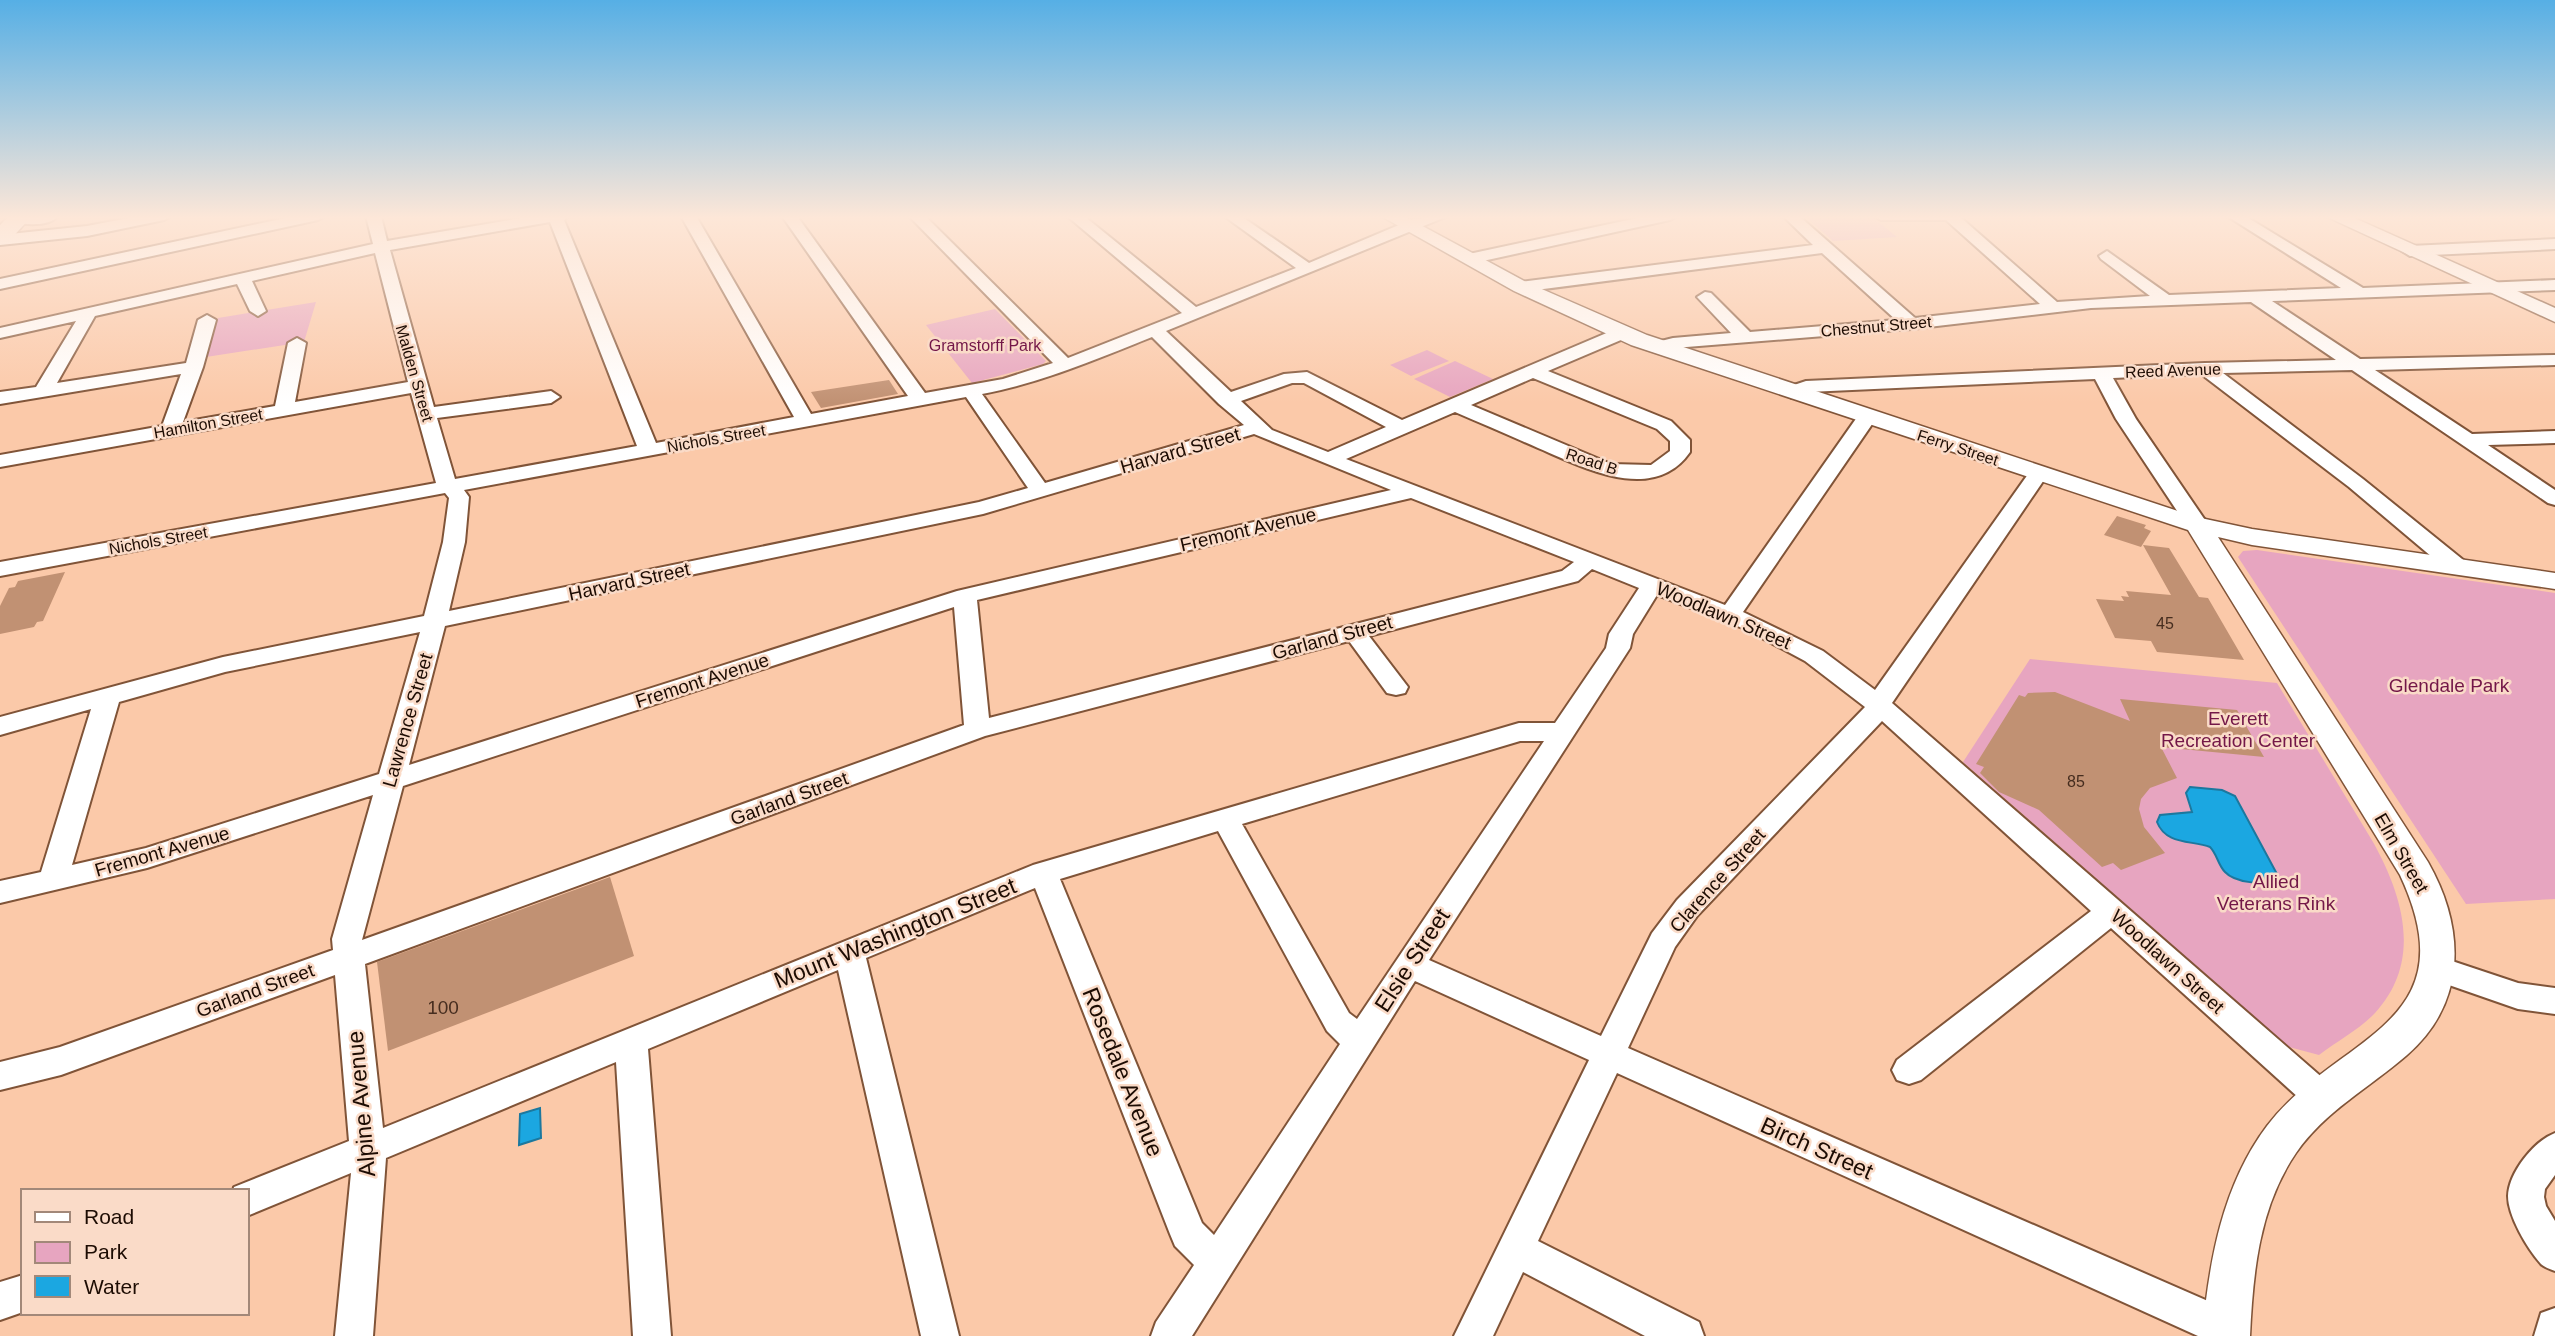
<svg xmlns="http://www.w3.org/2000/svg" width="2555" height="1336" viewBox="0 0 2555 1336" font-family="Arial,sans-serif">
<rect width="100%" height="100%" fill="#fbc9a9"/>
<!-- green -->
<g fill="#e7a5c0">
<path d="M1805,216H1871L1897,237L1833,241Z"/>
<path d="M316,302L304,342L206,357L218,318Z"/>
<path d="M995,309L1046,361L1043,364L972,383L926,325Z"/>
<path d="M1427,350L1449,361L1411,376L1390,365Z"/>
<path d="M1455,361L1493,379L1450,397L1414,379Z"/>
<path d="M2257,550L2555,593V899L2466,904L2238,557L2243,551Z"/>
<path d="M2030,659L2277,683L2373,842C2403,896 2423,961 2375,1013C2359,1030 2337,1041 2319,1055L2289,1047L1963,762Z"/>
</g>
<!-- water -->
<g fill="#1ba7e1" stroke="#1c789e" stroke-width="2">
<path d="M2190,787L2222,790L2235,796L2277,874V881C2264,885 2235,883 2225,872C2218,865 2217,854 2210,847C2191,840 2166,845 2157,822L2160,815L2192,812L2186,793Z"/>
<path d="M540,1108L541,1138L519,1145L520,1114Z"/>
</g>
<!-- building -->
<g fill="#c19173">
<path d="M889,380L898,394L821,408L811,392Z"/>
<path d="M2117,516L2146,525L2144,528L2151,531L2141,547L2104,535Z"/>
<path d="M2143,545L2169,548L2199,597L2208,598L2244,660L2157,652L2151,641L2115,638L2096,599L2124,601L2121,596L2129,597L2126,591L2171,595Z"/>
<path d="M65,572L43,621L37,622L34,627L0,634V606L9,588L15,587L18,581Z"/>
<path d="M2055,692L2130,721L2120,699L2237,710L2264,757L2161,747L2177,778L2150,788L2141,799L2139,809L2144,827L2165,853L2121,870L2113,863L2102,867L2039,810L1999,792L1980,773L1984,767L1976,764L2019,695L2025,697L2028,693Z"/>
<path d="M610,877L634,956L388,1051L377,962Z"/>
</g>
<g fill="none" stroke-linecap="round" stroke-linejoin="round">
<!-- minor casing -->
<g stroke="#805438" stroke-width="4">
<g id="minor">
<path d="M13,216H55L56,218C47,226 26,225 14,222Z"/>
<path d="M139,216H171L164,220L87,236L0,245V235L87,226Z"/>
<path d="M295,216H325L318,220L0,289V279Z"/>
<path d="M366,216H381L387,241L533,216H569L564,220L656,443L794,417L681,216H696L811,414L908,396L782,216H797L925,393L1003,379L1053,363L909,216H925L1068,358L1182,313L1067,216H1084L1196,307L1296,268L1224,216H1241L1309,263L1413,219L1448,216L1166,331L1231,392L1284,374L1307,372L1402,420L1616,329H1628L1631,333L1628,337L1548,371L1671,421L1690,440V452C1653,505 1583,467 1538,448C1511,436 1483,424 1455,412L1346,459L1725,605L1860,413H1874L1877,417L1743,612L1823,651L1875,690L2031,470H2045L2048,474L1892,703L2333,1087L2338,1097L2333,1107L2321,1112L2309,1107L2111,928L1921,1080L1909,1084L1897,1080L1892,1070L1897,1060L2091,911L1882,721L1697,916L1675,947L1628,1048L2240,1315L2245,1329L2242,1336H2198L1617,1073L1538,1241L1699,1322L1704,1336H1645L1523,1272L1493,1336H1454L1589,1060L1415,981L1192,1336H1151L1156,1322L1194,1265L1175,1246L1170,1234L1035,888L866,958L959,1336H921L838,970L648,1049L671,1336H633L616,1062L386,1158L373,1336H335L351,1173L247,1216V1191H233L234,1187L349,1141L335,975L61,1075L0,1090V1062L60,1047L333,950L332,939L373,795L147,868L0,903V881L41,872L91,709L0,735V717L223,657L424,616L443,542L449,498L445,493L0,576V562L436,483L411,393L0,467V455L162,426L181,374L0,404V392L36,387L76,321L0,338V328L373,244ZM550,222L637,446L455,479L437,418L551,403L560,397L551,391L434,407L390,250ZM375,253L408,382L295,402L306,343L297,338L288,343L275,406L183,422L203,367L216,320L207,315L198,320L186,363L57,383L95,316L237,284L250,311L258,316L266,311L252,281ZM1152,337L1219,404L1244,425L1045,483L982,394C1041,383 1097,359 1152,337ZM1533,378L1657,429L1670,441V451L1651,465L1611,464L1471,405ZM1292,383H1304L1386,427L1328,452L1272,430L1241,401ZM966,397L1028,488L979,502L449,611L465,542L469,497L464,490ZM1254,434L1391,490L957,591L409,765L445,626L983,514ZM1411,498L1574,562L1562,571L989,718L977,600ZM1592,569L1639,588L1609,634L1606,648L1555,723H1519L1033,865L383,1128L365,964L985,736L1349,641L1387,693L1396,695L1405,693L1408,687L1369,636L1578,581ZM1657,595L1745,629L1805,661L1865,707L1677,900L1652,933L1601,1036L1429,960L1630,648L1633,634ZM954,607L964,725L362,940L403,786ZM420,632L379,774L146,848L72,865L119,702L225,672ZM1520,741H1544L1357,1019L1349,1013L1242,824ZM1218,831L1327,1031L1340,1044L1214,1235L1202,1223L1060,879Z"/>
<path d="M1647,216H1677L1670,220L1469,264L1461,259L1469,254Z"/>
<path d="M1783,216H1799L1915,318L2040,304L1946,220H1881L1874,216H1959L2057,302L2150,296L2101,259L2099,256L2107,251L2169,295L2341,288L2227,216H2245L2363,288L2555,280V290L2272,301L2360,359L2555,355V365L2375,370L2472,434L2555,431V443L2488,445L2555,490V505L2548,503L2352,370L2223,373L2363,479L2467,563L2470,568L2467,573H2451L2349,487L2201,374L2113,378L2136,419L2209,526L2206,531H2190L2187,526L2116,419L2095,379L1808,392L1792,398L1783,392L1785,388L1806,381L2205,363L2336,360L2251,302L2091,308L1911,329L1674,348L1659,352L1650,347L1653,343L1673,338L1731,333L1697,297L1705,292L1711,293L1750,332L1896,320L1822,253L1521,292L1513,287L1521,282L1813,245Z"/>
<path d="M2555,239V249L2410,256L2402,251L2410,246Z"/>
<path d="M2437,956L2518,983L2555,988V1014L2518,1009L2426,977L2422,968L2426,959Z"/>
<path d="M2555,1133V1175L2545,1189L2544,1197L2546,1206L2555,1221V1271C2550,1269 2544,1267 2541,1264C2527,1248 2508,1216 2508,1196C2509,1172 2534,1141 2555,1133Z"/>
<path d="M23,1275V1312L0,1320V1282Z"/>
<path d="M2555,1308V1336H2534L2541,1313Z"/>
</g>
</g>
<!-- major casing -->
<g stroke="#805438" stroke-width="3">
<g id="major">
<path d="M1381,216H1404L1528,283L1647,335L2196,517L2252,529L2555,573V589L2252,545L2218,537L2428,862C2465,927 2468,1002 2407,1055C2369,1088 2325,1111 2296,1153C2259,1207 2253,1273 2250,1336H2202C2209,1262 2222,1186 2267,1126C2337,1034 2471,1027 2400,875L2188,530L1631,345L1514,291Z"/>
<path d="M2325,216H2350L2555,308V322Z"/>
</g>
</g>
<!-- highway casing -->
<g stroke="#805438" stroke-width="3">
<path id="highway" d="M9,216H32L8,242L0,244V225Z"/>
</g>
<!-- minor -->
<use href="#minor" fill="#fff" fill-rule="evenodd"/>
<!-- major -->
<use href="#major" fill="#fff" fill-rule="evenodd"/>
<!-- highway -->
<use href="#highway" fill="#fff" fill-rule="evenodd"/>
</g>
<!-- sky -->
<linearGradient id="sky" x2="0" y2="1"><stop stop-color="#56afe5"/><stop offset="0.54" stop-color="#fde7d8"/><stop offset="1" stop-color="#fde7d8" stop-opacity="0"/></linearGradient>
<rect width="2555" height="403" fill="url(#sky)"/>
<g text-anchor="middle" stroke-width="5" stroke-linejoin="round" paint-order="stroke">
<!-- far-street labels -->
<g font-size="16" fill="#1d0c03" stroke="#fadbc8">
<text transform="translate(1876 326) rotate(-5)" y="6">Chestnut Street</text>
<text transform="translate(2173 370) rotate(-2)" y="6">Reed Avenue</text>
<text transform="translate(415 373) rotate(74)" y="6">Malden Street</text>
<text transform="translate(208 423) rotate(-10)" y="6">Hamilton Street</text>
<text transform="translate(716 438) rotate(-10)" y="6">Nichols Street</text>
<text transform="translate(1958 447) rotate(18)" y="6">Ferry Street</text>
<text transform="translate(1592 461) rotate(18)" y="6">Road B</text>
<text transform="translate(158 540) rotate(-10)" y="6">Nichols Street</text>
</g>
<!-- far-park labels -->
<g font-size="16" fill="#731748" stroke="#fadbc8">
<text x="985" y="351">Gramstorff Park</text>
</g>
<!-- number labels -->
<g font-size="16" fill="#462d1f">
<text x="2165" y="629">45</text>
<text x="2076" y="787">85</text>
</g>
<!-- street labels -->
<g font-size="19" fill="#1d0c03" stroke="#fadbc8">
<text transform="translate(1180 450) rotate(-16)" y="7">Harvard Street</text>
<text transform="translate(1248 529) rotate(-13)" y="7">Fremont Avenue</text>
<text transform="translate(629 581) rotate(-12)" y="7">Harvard Street</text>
<text transform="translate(1724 615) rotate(23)" y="7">Woodlawn Street</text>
<text transform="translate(1332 637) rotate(-15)" y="7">Garland Street</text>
<text transform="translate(702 680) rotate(-18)" y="7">Fremont Avenue</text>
<text transform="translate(407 720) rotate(-74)" y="7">Lawrence Street</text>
<text transform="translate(789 798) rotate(-20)" y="7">Garland Street</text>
<text transform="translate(162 851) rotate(-16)" y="7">Fremont Avenue</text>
<text transform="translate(2402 853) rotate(60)" y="7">Elm Street</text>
<text transform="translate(1717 880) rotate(-48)" y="7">Clarence Street</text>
<text transform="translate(2168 961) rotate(42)" y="7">Woodlawn Street</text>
<text transform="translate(255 990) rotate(-20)" y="7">Garland Street</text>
</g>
<!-- park labels -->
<g font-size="19" fill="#731748" stroke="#fadbc8">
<text x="2449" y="692">Glendale Park</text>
<text x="2238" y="725">Everett<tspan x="2238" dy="22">Recreation Center</tspan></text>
<text x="2276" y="888">Allied<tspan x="2276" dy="22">Veterans Rink</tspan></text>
</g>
<!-- near-number labels -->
<g font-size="19" fill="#462d1f">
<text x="443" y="1014">100</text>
</g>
<!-- near-street labels -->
<g font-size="23" fill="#1d0c03" stroke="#fadbc8">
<text transform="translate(895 933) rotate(-22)" y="8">Mount Washington Street</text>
<text transform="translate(1412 960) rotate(-57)" y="8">Elsie Street</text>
<text transform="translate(1123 1072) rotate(68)" y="8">Rosedale Avenue</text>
<text transform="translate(361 1104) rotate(-95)" y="8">Alpine Avenue</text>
<text transform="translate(1817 1148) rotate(24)" y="8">Birch Street</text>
</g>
</g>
<!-- legend -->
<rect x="21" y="1189" width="228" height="126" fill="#fadbc8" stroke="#a28879" stroke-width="2"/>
<rect x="35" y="1212" width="35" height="10" fill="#ffffff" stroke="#a28879" stroke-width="2"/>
<text x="84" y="1224" font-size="21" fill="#1d0c03">Road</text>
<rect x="35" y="1242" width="35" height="21" fill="#e7a5c0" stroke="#a28879" stroke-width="2"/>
<text x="84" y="1259" font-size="21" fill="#1d0c03">Park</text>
<rect x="35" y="1276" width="35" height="21" fill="#1ba7e1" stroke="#a28879" stroke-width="2"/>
<text x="84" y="1294" font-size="21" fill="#1d0c03">Water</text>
</svg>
